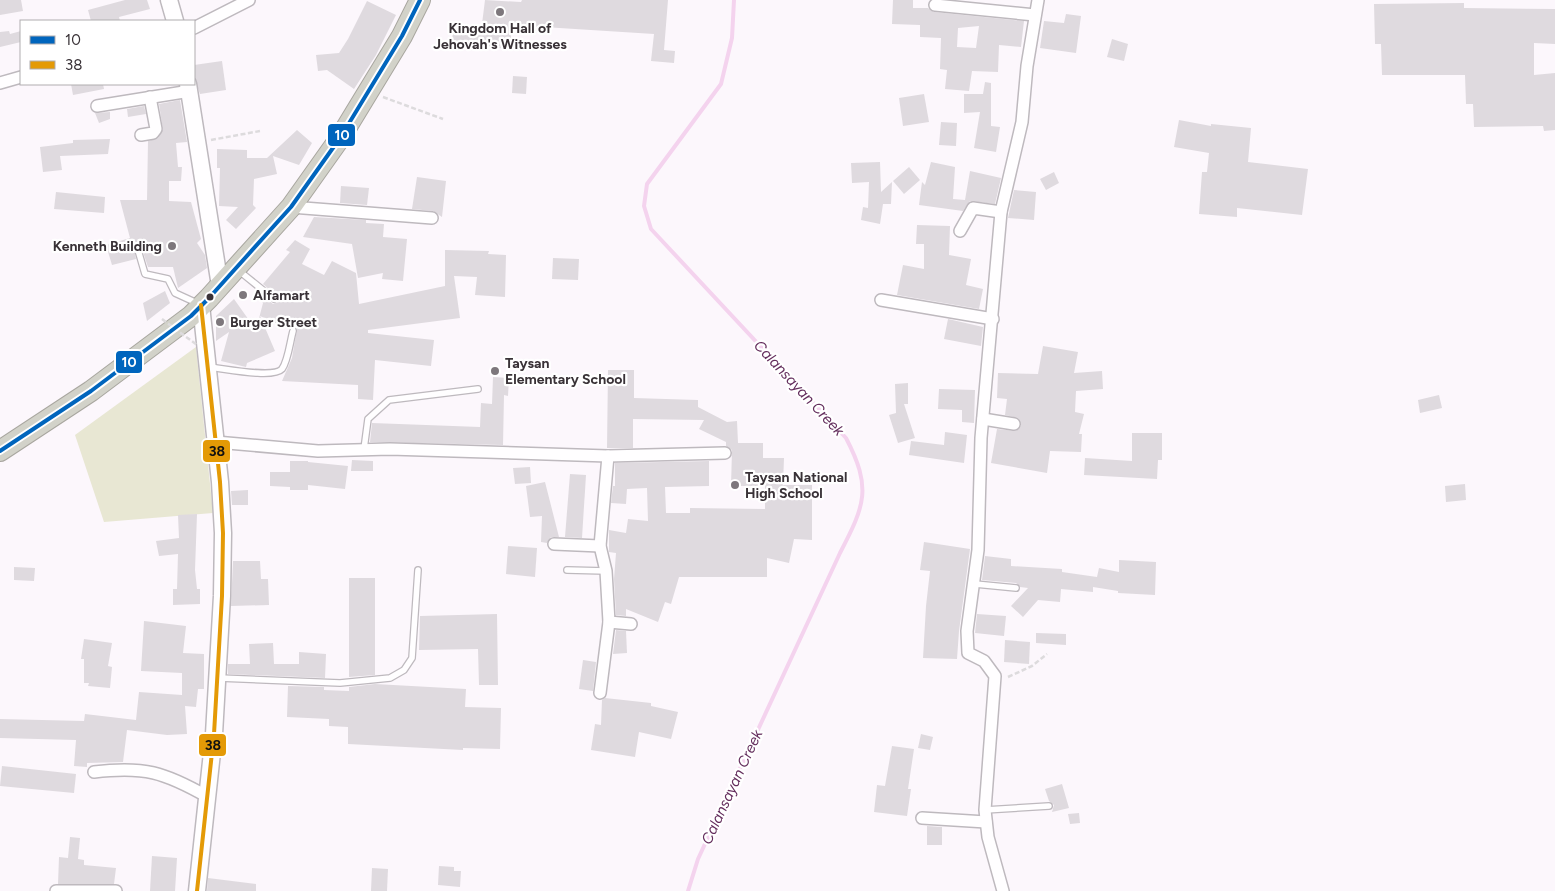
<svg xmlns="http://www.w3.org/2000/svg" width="1555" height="891" viewBox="0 0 1555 891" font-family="Figtree,sans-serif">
<rect width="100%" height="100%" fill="#fcf7fc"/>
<!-- green -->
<path fill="#e8e7d3" d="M196,347L213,513L104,522L75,435Z"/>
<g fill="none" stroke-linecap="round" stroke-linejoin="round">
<!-- stream -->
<path stroke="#f4d3ee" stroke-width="4" d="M688,891L698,859L840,553C865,505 872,488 846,438L651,229L644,206L647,184L721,84L732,38L734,0"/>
</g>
<!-- building -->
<g fill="#dfdadf" fill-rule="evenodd">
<path d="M0,0H21L23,11L0,15Z"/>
<path d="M125,0H147L150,9L119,17L120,21H91L88,10Z"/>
<path d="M485,0L521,2L522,0H668L664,50L675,51L674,63L651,61L654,34L512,25L510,49L452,44L453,30L481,32Z"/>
<path d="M893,0H913V8H928L934,12L1024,21L1021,47L999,45L998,72L972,71L969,91L945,89L947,70L940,69L941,38L920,37V25L892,24ZM979,26L976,48L957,47L958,28Z"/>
<path d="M367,1L396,15L376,55L354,89L327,70L318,71L316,55L339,53L348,39Z"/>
<path d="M1464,3V8L1555,9V44L1534,43V75L1555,73V130L1544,131L1543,126L1474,127L1473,104H1466L1465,75H1382L1381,44H1375L1374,4Z"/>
<path d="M1066,14L1081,16L1076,53L1040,48L1044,21L1064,23Z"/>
<path d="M9,31L10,34L21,31V42L0,47V32Z"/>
<path d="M1112,39L1128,44L1124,61L1107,57Z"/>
<path d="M222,61L226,90L200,94L194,77V65Z"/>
<path d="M513,76L527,77L526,94L512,93Z"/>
<path d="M985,82L991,83V126L1000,127L996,152L974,148L980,112L964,113V94H983Z"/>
<path d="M71,84H103L104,89L73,95Z"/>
<path d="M924,94L929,122L903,126L899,98Z"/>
<path d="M180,100L187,142L176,143L178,167H182L181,181H169V201L191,202L201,239L197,243L205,255L207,268L178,288L173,267H148L141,246L137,245L134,248L136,259L112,265L106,245L130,238L120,200H147L148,141L158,138L163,130L159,104Z"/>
<path d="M144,106L146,114L128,117L127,109Z"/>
<path d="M110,112V119L99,123L95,113Z"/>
<path d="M1179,120L1211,126V124L1251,128L1248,162L1308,169L1302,215L1237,208V217L1199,214L1202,172H1207L1209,153L1174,147Z"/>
<path d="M941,122L957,123L956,146L939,145Z"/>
<path d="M297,130L312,143L299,165L273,156L277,174L254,179L253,205L256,208L236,229L226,220L238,207L219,206L220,168H217V149L247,150V158H267Z"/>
<path d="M110,139L108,154L60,156L62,170L43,172L40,147L73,143V140Z"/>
<path d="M880,162L881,192L892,182L891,204H883L880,224L861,220L863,207L868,208L869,182L852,183L851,163Z"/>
<path d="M931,162L955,167L953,199L965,200L970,171L1001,178L995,204L970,201L963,211L919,205L922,182L925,185Z"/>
<path d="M909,167L920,180L904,194L893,181Z"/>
<path d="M1054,172L1059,183L1046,190L1040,179Z"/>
<path d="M417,177L446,181L442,217L433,211L412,209Z"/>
<path d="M341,186L369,188L367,205L340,203Z"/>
<path d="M1014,190L1036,192L1034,220L1008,218Z"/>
<path d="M56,192L105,197L104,213L54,209Z"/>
<path d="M314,217L366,220V223L384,224L383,237L407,239L403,281L382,279L383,273L358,278L352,244L303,237Z"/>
<path d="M917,225L950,226L949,255L971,259L966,285L983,289L979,309L897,295L903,265L924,269V244H916Z"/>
<path d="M295,240L310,249L302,264L324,275L332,261L356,273L359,304L445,286V250L489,251L488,254L506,255L505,297L475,295L477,277L454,276L460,318L368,330V333L434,340L431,366L375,360L373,400L358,399V385L282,381L292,358L297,329L294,326L289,329L260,316L275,351L247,363L246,367L221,361L229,332L216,341V316L234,299L256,330L263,303L255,293L257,291L273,304L278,302L277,296L263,284L290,252L286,250Z"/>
<path d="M553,258L579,259L578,280L552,279Z"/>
<path d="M165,291L170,303L147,321L143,303Z"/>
<path d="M948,319L983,327L981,346L944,339Z"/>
<path d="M1043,346L1078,352L1074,373L1102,371L1103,389L1076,391L1075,412L1084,414L1079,434H1082L1081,452L1050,451L1047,473L991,463L997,429L1016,431L1021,425L1018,418L1005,415L1007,399L997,398L998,373L1038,374Z"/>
<path d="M608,370H634V398L698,400V407L727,422L737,421L738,443H763V458H784L783,485H812V540L794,539L789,563L767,558V577H679L671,604L665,602L658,622L626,609V616L616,615L614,579L616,553L609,552V530L626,533L628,519L648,521L647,488L627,489L626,504L611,503L613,486H615V463L709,461V486L665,487L666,513H690V508L765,509V486H731L732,450L726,446V442L699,429L704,420L633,419V448H607Z"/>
<path d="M493,377L509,378L508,396L504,395L503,445L370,442L372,423L480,427L481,403L492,404Z"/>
<path d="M908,383V404H904L915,438L898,443L889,415L896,413L895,384Z"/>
<path d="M939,389L975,390L974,423L962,422V410L938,409Z"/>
<path d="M1439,395L1442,408L1420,413L1418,400Z"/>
<path d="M945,432L967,435L964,463L909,455L911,441L944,445Z"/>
<path d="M1132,433H1162V460H1158L1157,479L1084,475L1085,458L1132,461Z"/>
<path d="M352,460L373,461V471H351Z"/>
<path d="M290,461H308V462L348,466L345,489L308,485V490H290V487L270,486V472H290Z"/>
<path d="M530,467L531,483L515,484L513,468Z"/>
<path d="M570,474L586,475L582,538L565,537Z"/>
<path d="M545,482L559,537H551L547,543L541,542L542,516L530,517L526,486Z"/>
<path d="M1465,484L1466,500L1446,502L1445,486Z"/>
<path d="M248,490V505H232L231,491Z"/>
<path d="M197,514L195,570L197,589H200V604L173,605V589H177L178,554L159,556L156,541L179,538L178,515Z"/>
<path d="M924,542L970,549L959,631L957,659L923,658L926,606L930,571L920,570Z"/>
<path d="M508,546L537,548L535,577L506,574Z"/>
<path d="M985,556L1011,559V566L1062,569V572L1097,577L1099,568L1119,572V560L1156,562L1155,595L1118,593V591L1093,587V592L1061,589L1060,602L1038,600L1023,617L1011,606L1028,588L1020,587L1016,583L982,580Z"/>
<path d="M233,561H260L261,579H268L269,605L231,606Z"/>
<path d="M14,567L35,568L34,581L14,580Z"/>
<path d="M349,578H375V675L349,677Z"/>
<path d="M497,614L498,685H479L478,649L419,650L420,616Z"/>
<path d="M977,614L1006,616L1004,636L975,633Z"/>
<path d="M144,621L186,626L183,653L204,654V689H198L196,707L185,706L187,734L167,735L127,730L123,762L87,763V767L74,766L76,740L0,738V719L84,721L85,714L136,720L139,692L182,695V673L141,671Z"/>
<path d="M616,630L626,631L627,653L613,654Z"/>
<path d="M1036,633L1066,634V645L1036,643Z"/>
<path d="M84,639L112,643L108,666L112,667L110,688L88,686L89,683H84V659H81Z"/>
<path d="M1005,640L1030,642L1029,664L1004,662Z"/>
<path d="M273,643L274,664H299V652L326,654L325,678L228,674V664H250L249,644Z"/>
<path d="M583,660L596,662L593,691L579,689Z"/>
<path d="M375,684L466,689L465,707L501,708L500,749L463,748V750L348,744V727L329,726V719L287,717L288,686L324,687V690L349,691V687Z"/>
<path d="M605,698L651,703V706L678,712L671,739L639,732L635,757L591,750L595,724L601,725L602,700Z"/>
<path d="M921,734L933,737L930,750L918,748Z"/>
<path d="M892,746L914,749L908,789H911L907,816L874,812L877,785L885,786Z"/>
<path d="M2,766L76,774L74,793L0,786Z"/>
<path d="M1062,784L1069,808L1052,812L1054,805L1049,801L1045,789Z"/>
<path d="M1079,813L1080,823L1070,824L1068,814Z"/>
<path d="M927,826L942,827V845H927Z"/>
<path d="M70,837L80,838L78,859L84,860V865L116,868L114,884H58L59,857L68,858Z"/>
<path d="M152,856L177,858L175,891H150Z"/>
<path d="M439,866L454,867V871H461L460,887L438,885Z"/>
<path d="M372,868L388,869L387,891H371Z"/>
<path d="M208,878L256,884V891H207Z"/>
</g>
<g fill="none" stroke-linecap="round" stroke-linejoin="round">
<!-- lane casing -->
<g stroke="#beb9be" stroke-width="8">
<g id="lane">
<path d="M138,250L145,274L168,279L175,293L199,304"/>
<path d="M238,270L274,299"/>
<path d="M208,367C222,368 273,379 282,369C288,361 290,342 293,331"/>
<path d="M364,449L368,419L389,400L478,389"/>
<path d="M567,570L606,571"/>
<path d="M975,584L1016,588"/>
<path d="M219,678L340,683L390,678L404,670L412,658L418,570"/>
<path d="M985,810L1049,806"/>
</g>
</g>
<!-- street casing -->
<g stroke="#beb9be" stroke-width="14">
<g id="street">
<path d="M935,5L1035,15"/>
<path d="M194,28L249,0"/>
<path d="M0,83L21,77"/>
<path d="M97,106L190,91"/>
<path d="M141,135L153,133L156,129L150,97"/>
<path d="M291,207L432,218"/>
<path d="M960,231L973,208L1001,212"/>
<path d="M881,300L993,319"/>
<path d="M983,419L1014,424"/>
<path d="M216,442L318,451L390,449L608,456L725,453"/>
<path d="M554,544L600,546"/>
<path d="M609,622L631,624"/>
<path d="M600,693L609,622L606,571L600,546L608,456"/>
<path d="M94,772C144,766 164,772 208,797"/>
<path d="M922,818L986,822"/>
<path d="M56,891H116"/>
<path d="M1003,891L988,837L985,810L995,676L984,661L968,653L967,631L978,550L981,438L1001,212L1022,122L1027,66L1038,0"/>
</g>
</g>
<!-- secondary casing -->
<g stroke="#beb9be" stroke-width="19">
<g id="secondary">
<path d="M169,0L175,21"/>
<path d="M188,84L220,286"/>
<path d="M197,891L214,734L222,596L223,533L220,482L201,305"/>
</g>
</g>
<!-- highway casing -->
<g stroke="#a8a69f" stroke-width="22">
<path id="highway" d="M0,451L91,391L191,316L209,298L291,207L340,138L402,36L420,0"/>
</g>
<!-- path -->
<g stroke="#dddbdd" stroke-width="2.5" stroke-dasharray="5 2.5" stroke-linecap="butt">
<path d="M383,97L443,119"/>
<path d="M211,140L260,131"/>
<path d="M1008,677L1032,666L1047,654"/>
</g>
<!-- lane -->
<use href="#lane" stroke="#fffeff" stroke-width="5.5"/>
<!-- street -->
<use href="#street" stroke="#fffeff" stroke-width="11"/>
<!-- secondary -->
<use href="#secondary" stroke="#fffeff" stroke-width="16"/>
<!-- highway -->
<use href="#highway" stroke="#d2d2c9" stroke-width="20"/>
<!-- path-bridge -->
<path stroke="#dddbdd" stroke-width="2.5" stroke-dasharray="5 2.5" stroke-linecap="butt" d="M162,319L197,345"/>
<!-- bus-1 casing -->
<g stroke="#fff" stroke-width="8">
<path id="bus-1" d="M0,451L91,391L191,316L209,298L291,207L340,138L402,36L420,0"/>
</g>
<!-- bus-2 casing -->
<g stroke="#fff" stroke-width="8">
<path id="bus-2" d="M197,891L214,734L222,596L223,533L220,482L201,305"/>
</g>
<!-- bus-1 -->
<use href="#bus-1" stroke="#0065bd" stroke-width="4"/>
<!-- bus-2 -->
<use href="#bus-2" stroke="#e49a06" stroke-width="4"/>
</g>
<!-- markers -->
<g fill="#7d777c" stroke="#fff" stroke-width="2">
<circle cx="500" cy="12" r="5"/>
<circle cx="172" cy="246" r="5"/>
<circle cx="243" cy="295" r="5"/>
<circle cx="220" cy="322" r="5"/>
<circle cx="495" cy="371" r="5"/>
<circle cx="735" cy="485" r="5"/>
</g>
<circle fill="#393237" stroke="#fff" stroke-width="2" cx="210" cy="297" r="4.5"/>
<g text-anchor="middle" stroke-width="4.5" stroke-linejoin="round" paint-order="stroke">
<!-- poi labels -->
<g font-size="14" font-weight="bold" fill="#393237" stroke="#fff" text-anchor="start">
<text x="500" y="33" text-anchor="middle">Kingdom Hall of<tspan x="500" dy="16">Jehovah's Witnesses</tspan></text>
<text x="162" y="251" text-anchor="end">Kenneth Building</text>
<text x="253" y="300">Alfamart</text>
<text x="230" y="327">Burger Street</text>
<text x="505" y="368">Taysan<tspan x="505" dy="16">Elementary School</tspan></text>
<text x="745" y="482">Taysan National<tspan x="745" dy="16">High School</tspan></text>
</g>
<!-- water labels -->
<g font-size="15" font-style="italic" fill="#642e5d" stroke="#fff">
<text transform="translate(799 388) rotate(47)" y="5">Calansayan Creek</text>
<text transform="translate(732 787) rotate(-65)" y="5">Calansayan Creek</text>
</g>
</g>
<g stroke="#fff" stroke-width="2">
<rect x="327" y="123" width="29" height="24" rx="5" fill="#0065bd"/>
<rect x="115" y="350" width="28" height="24" rx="5" fill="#0065bd"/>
<rect x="202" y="439" width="29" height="24" rx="5" fill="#e49a06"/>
<rect x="198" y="733" width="29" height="24" rx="5" fill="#e49a06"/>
</g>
<g font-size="14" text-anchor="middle" font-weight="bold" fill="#fff">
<text x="342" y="140">10</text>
<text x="129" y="367">10</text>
</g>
<g font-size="14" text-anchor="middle" font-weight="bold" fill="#111">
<text x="217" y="456">38</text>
<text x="213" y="750">38</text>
</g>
<!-- legend -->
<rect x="20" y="20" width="175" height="65" fill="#ffffff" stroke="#b0adaf"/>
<rect x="30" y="36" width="25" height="8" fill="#0065bd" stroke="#b0adaf"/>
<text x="65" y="45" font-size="15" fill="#393237">10</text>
<rect x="30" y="61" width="25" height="8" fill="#e49a06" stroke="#b0adaf"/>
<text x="65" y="70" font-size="15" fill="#393237">38</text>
</svg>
